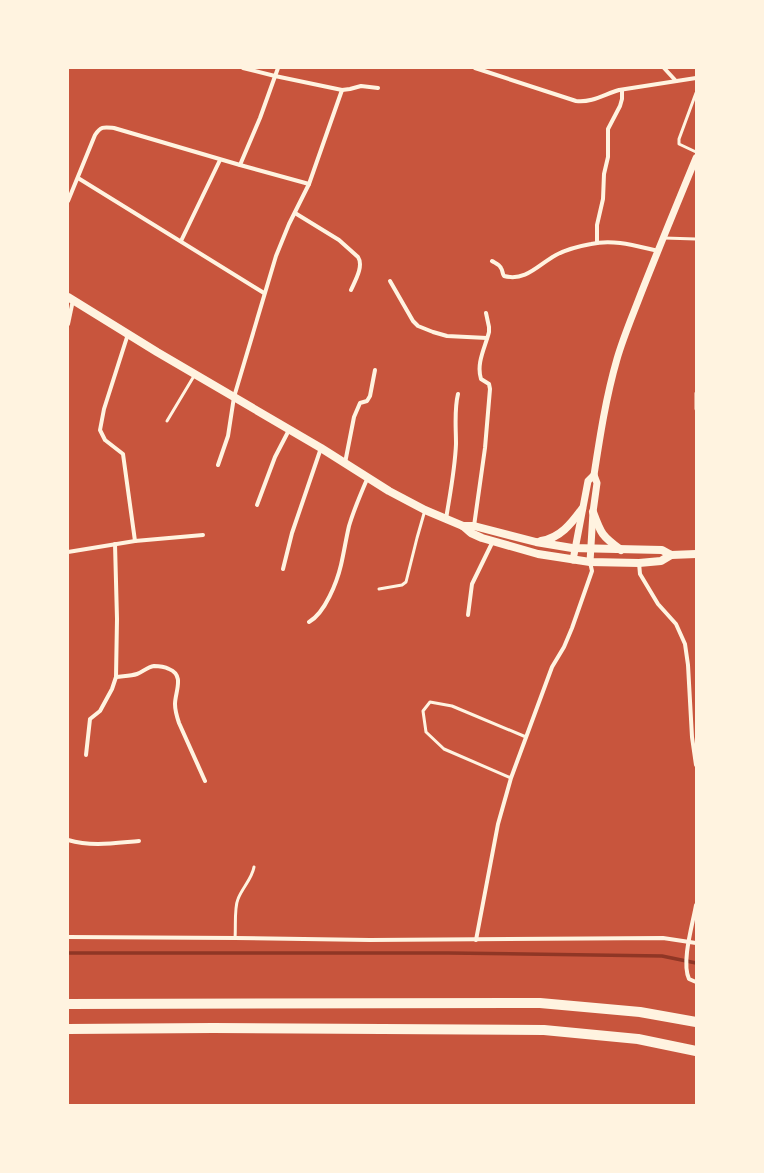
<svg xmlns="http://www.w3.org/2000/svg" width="764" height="1173" viewBox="0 0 764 1173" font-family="Merriweather,serif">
<rect width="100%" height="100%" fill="#c8553d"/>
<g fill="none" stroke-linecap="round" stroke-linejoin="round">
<!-- stream -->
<path stroke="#8f3625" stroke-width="3.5" d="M68,953H448L662,956L696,963"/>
<!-- service -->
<g stroke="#fff3e0" stroke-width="3">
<path d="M696,93L679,139V144L696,152"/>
<path d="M664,238L696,239"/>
<path d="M696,393V409"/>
<path d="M167,421L194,376"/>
<path d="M379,589L402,585L406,582L417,538L425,510"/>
<path d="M511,778L444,749L426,732L423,711L430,702L452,706L526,737"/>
<path d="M235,938C236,927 234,908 238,899C242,888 252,879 254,867"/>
</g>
<!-- minor -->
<g stroke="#fff3e0" stroke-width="4">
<path d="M243,68L275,76L342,90L350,89L361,86L378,88"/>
<path d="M475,68L576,101C592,103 605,94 619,90L696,78"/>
<path d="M664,68L676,81"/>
<path d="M240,165L309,184"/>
<path d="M78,178L264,293"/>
<path d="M68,201L95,135C101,126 104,127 114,128L240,165L260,118L278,68"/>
<path d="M295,213L339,240L358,257C364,266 355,281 351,290"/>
<path d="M181,241L220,160"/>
<path d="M597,243V225L603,199L604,174L608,157V129L620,106L622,99V90"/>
<path d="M492,261C495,263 499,264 501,268C503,271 502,273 504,276C526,282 539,264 556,255C567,249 580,246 591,244C614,239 636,246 658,251"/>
<path d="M390,281L413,321L418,326L433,332L447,336L487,338"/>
<path d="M68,324L73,300"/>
<path d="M128,334L104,409L100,430L105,440L123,454L135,541"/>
<path d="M345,463L354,417L360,403L367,401L370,396L375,370"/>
<path d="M218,465L228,436L234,397L276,256L289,224L309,184L342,90"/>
<path d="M257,505L275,457L289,430"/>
<path d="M446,519C450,494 455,469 456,444C456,427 454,410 458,394"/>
<path d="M474,526L485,448L490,389L489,384L481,379C476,363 485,348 489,332V327L486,313"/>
<path d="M68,552L135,541L203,535"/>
<path d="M639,563L640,574L658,604L676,624L685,644L688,665L692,737L696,765"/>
<path d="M283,569L292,533L321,448"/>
<path d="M468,615L472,584L493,541"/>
<path d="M309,622C325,613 337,582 341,565C344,552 346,539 349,526C354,509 361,493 368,477"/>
<path d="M116,677C123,676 131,676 137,674C143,672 147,667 154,666C159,666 165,667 169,669C185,675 175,692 175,704C175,711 177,717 179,723L205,781"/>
<path d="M86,755L90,719L100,711L112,689L116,677L117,619L115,544"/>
<path d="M68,840C92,847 115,843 139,841"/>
<path d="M696,905C693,923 681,962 689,979L696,982"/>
<path d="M68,937L235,938L370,940L663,938L696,943"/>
<path d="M476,940L498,824L511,778L552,667L564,647L572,628L592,571L590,562"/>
</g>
<!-- tertiary -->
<g stroke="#fff3e0" stroke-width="7">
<path d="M573,560L588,481L594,475"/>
<path d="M590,562L593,512L597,483L594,475C600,436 606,397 617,359C623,338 632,317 640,296C658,250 677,204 696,158"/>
</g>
<!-- secondary -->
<g stroke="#fff3e0" stroke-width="8">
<path d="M68,297L157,352L321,448L389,491L425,510L463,526L471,533L482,538L538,554L590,562L639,563L661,561L671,555"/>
<path d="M593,512C601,534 602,536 621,550"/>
<path d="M463,526H474L536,542L572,548L662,550L671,555L696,554"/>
<path d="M541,541C560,538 571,524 582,509"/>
</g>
<!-- primary -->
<g stroke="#fff3e0" stroke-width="10">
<path d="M68,1004L540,1003L640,1012L696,1022"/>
<path d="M68,1029L213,1028L544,1030L638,1039L696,1051"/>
</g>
</g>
<!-- border -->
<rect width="764" height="1173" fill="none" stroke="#fff3e0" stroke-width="138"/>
</svg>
